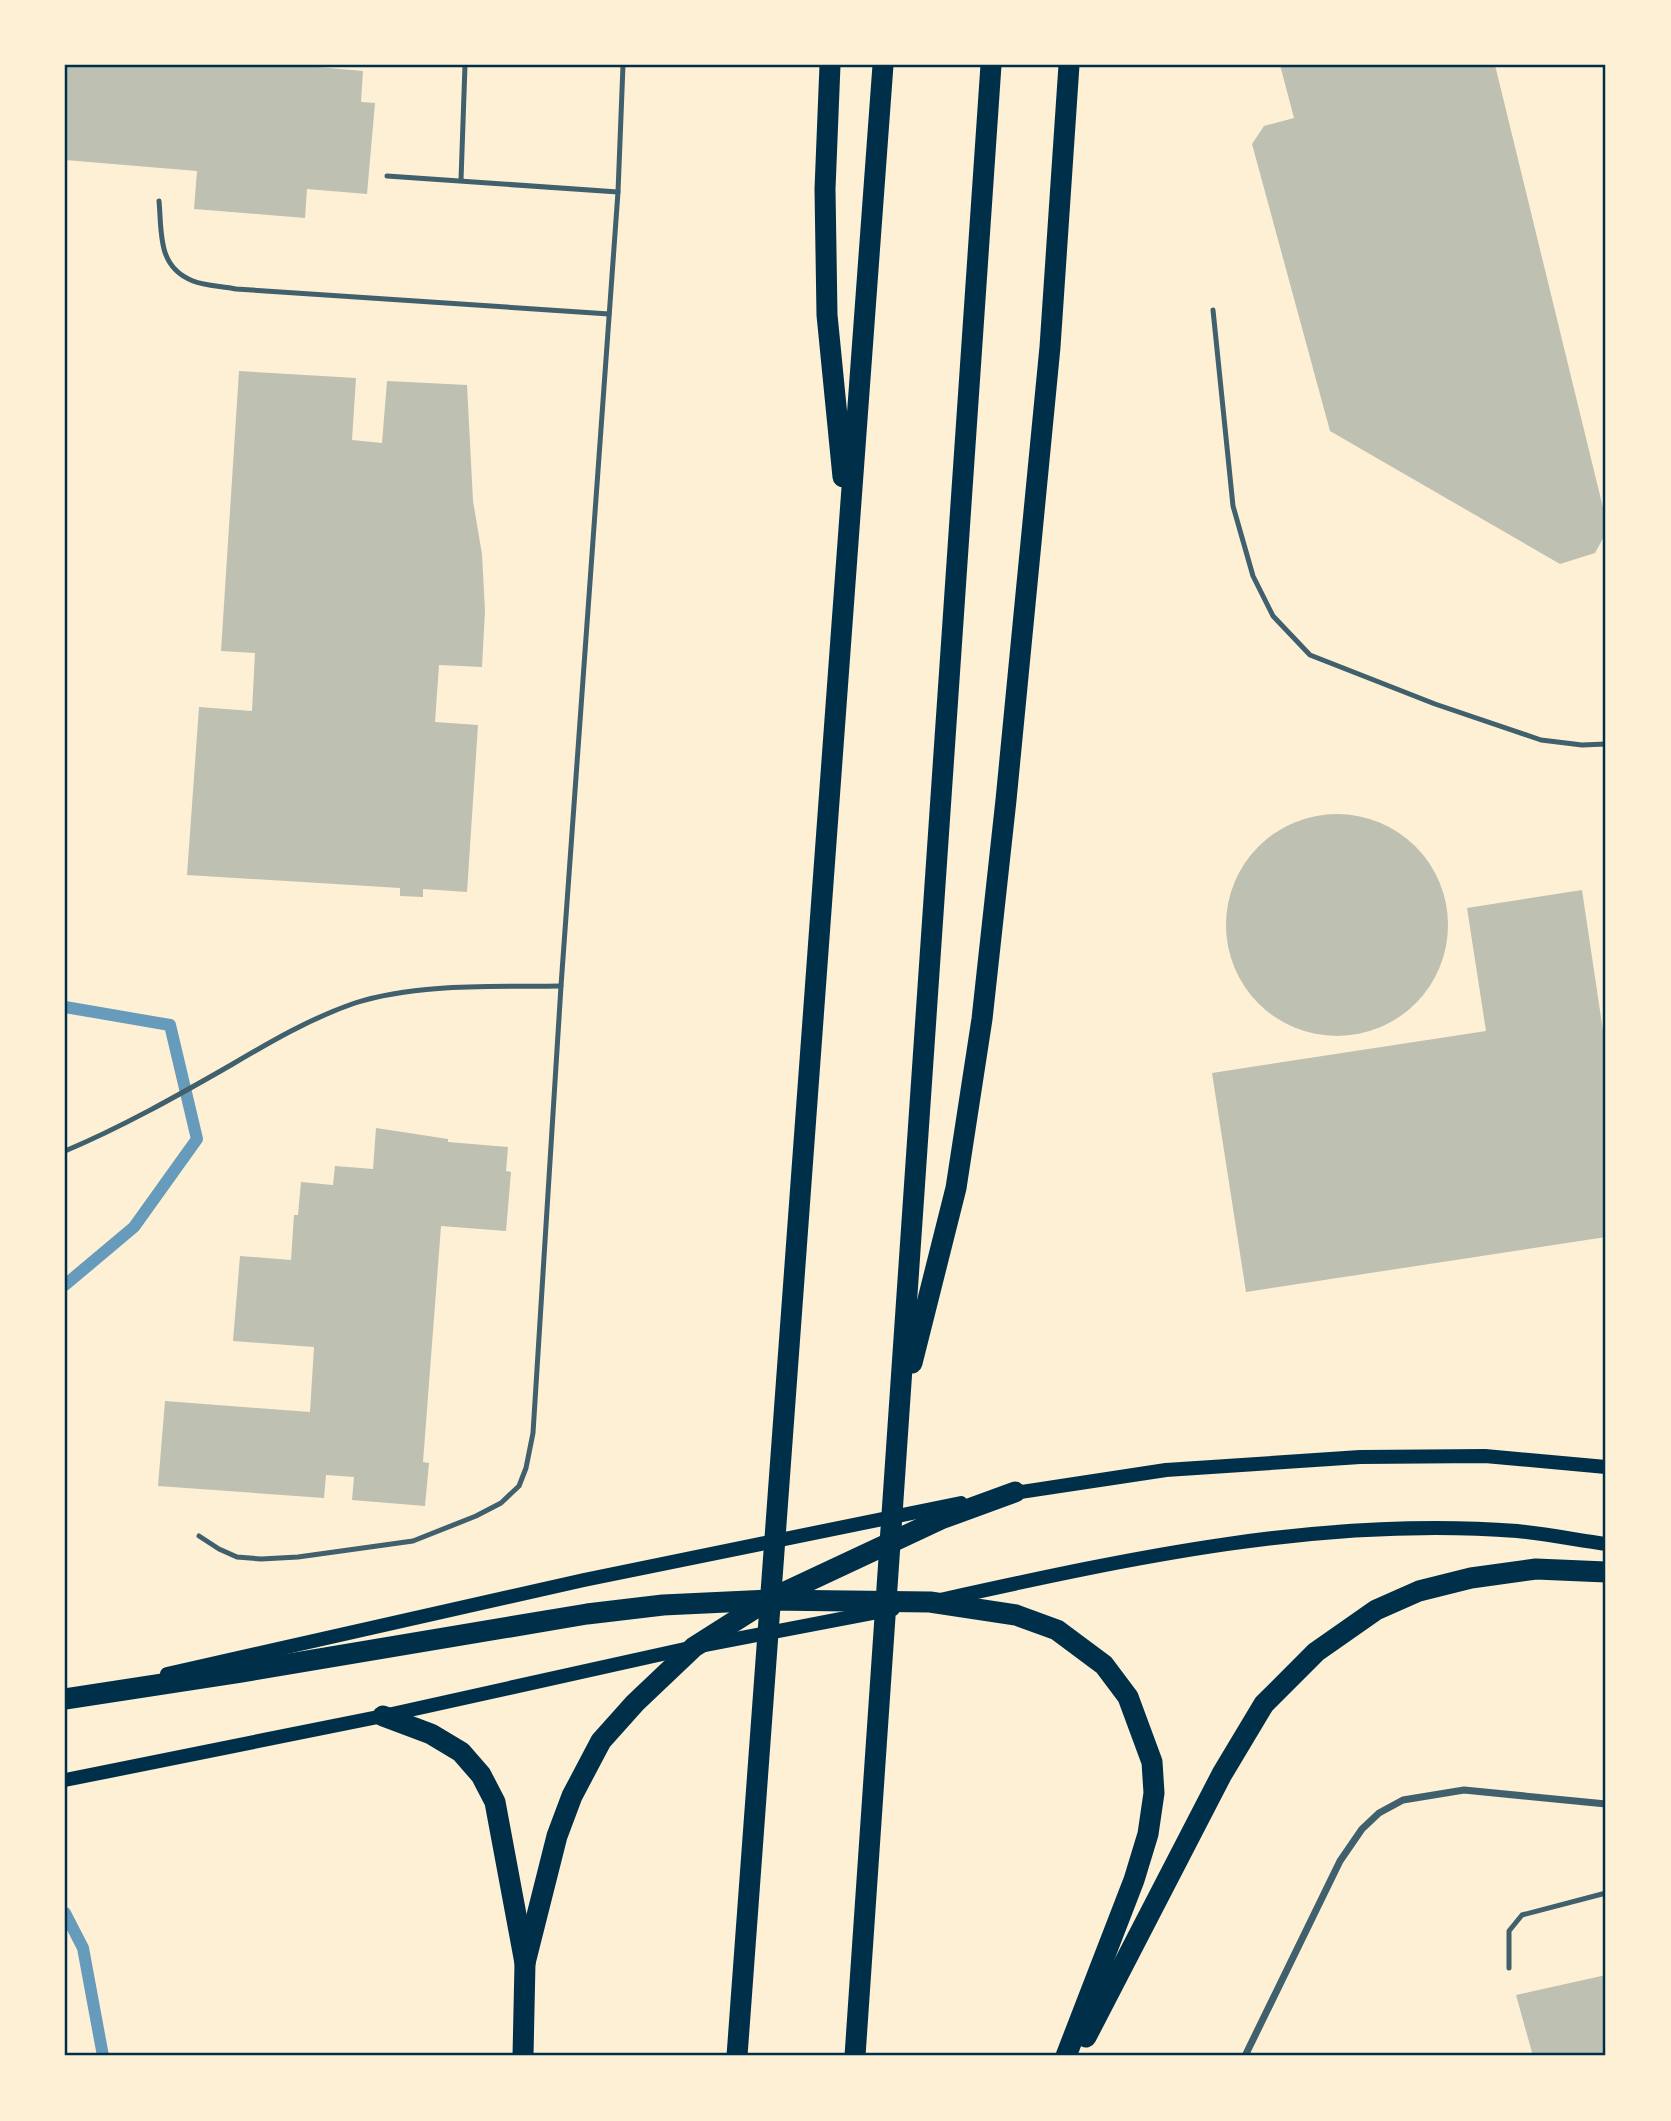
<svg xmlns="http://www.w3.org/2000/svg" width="1671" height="2121" viewBox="0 0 1671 2121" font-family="Poppins,sans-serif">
<rect width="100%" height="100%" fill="#fdf0d5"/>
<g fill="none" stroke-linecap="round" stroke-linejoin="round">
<!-- stream -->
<g stroke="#669bbc" stroke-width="12">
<path d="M65,1007L170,1025L197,1139L134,1227L65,1285"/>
<path d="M65,1913L83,1948L103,2056"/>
</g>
</g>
<!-- building -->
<g fill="#bec0b2">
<path d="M65,65H318V67L363,71L361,102L375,103L367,194L307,189L305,218L194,209L197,171L65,160Z"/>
<path d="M1280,65H1495L1606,520V533L1595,553L1560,564L1330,431L1252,144L1264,126L1294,118Z"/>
<path d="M239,371L356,378L352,440L382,443L387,381L467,385L473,501L482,554L485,611L482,667L439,665L435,722L478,725L467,892L423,889V897L400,896V888L187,875L199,707L252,711L255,653L221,651Z"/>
<circle cx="1337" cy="925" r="111"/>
<path d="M1582,890L1606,1051V1237L1246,1292L1212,1073L1486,1031L1467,908Z"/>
<path d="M376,1128L448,1139V1142L508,1147L506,1171L511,1172L506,1231L441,1226L423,1462L429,1463L425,1506L352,1500L354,1477L326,1475L324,1498L158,1486L165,1401L310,1412L314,1347L233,1341L240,1256L291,1260L294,1215H298L301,1182L333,1185L335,1166L373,1169Z"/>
<path d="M1606,1975V2056H1533L1516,1995Z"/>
</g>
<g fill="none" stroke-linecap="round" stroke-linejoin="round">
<!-- service -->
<g stroke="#3f606c" stroke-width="5">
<path d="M387,176L618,192"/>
<path d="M461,180L465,65"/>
<path d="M159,201C162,233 157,267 193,281C205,286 222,286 236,289L609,314"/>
<path d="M1213,310L1233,506L1253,576L1273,616L1310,655L1435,704L1541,740L1582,745L1606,744"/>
<path d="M65,1151C122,1127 177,1096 231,1065C270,1042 311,1018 355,1003C417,983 496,987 561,986"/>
<path d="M199,1536L219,1549L237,1557L261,1559L298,1557L413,1541L476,1516L501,1503L519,1486L526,1468L533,1433L561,986L618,192L623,65"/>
<path d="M1509,1968V1931L1522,1915L1606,1893"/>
</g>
<!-- minor -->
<path stroke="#3f606c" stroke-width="7" d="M1245,2056L1340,1861L1362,1829L1379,1813L1403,1800L1464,1790L1606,1804"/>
<!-- secondary -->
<g stroke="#003049" stroke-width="14">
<path d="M1008,1494L1166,1470L1360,1457L1485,1456L1606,1467"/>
<path d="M940,1600C1130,1558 1322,1516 1517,1531C1547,1534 1577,1540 1606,1544"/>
<path d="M167,1674L584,1580L961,1503"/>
<path d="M65,1780L383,1716L694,1647L893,1609"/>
</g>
<!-- motorway -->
<g stroke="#003049" stroke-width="21">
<path d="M830,65L825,189L827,315L843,477"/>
<path d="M912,1363L956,1188L982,1019L1006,800L1050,347L1069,65"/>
<path d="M65,1699L241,1672L587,1614L663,1605L768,1600L930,1602L1016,1615L1057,1630L1104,1665L1128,1697L1152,1762L1154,1793L1148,1834L1134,1880L1066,2056"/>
<path d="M383,1716L431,1734L461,1752L481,1775L495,1802L525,1963L523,2056"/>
<path d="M525,1963L557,1836L572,1796L601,1741L635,1703L694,1647L768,1600L941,1519L1015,1492"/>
<path d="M1086,2037L1222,1774L1264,1704L1316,1652L1376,1610L1419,1591L1471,1578L1536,1569L1606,1572"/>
<path d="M737,2056L883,65"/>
<path d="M855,2056L991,65"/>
</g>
</g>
<!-- border -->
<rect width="1671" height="2121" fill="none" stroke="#fdf0d5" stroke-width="133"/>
<rect x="66" y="66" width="1538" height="1988" fill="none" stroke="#003049" stroke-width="2.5"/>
</svg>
